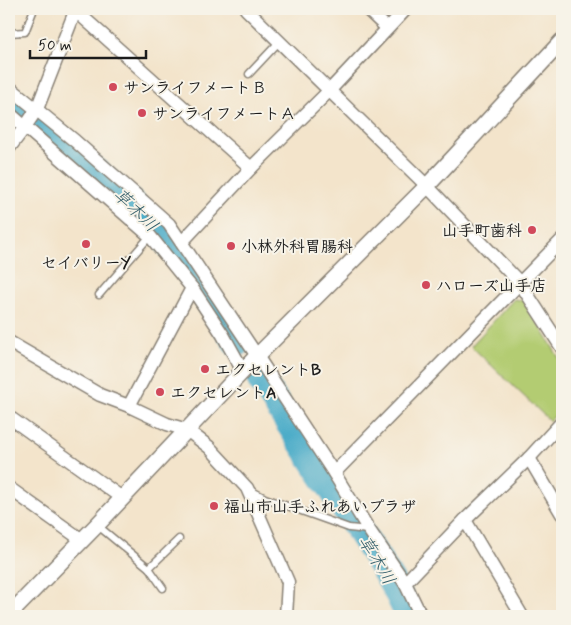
<svg xmlns="http://www.w3.org/2000/svg" width="571" height="625" viewBox="0 0 571 625" font-family="Mynerve,'Klee One',sans-serif">
<rect width="100%" height="100%" fill="#f7f3e8"/>
<filter id="ink" filterUnits="userSpaceOnUse"><feTurbulence type="fractalNoise" baseFrequency=".02" numOctaves="2"/><feDisplacementMap in="SourceGraphic" scale="10" xChannelSelector="R" yChannelSelector="G"/><feConvolveMatrix kernelMatrix="1 2 1 2 8 2 1 2 1" color-interpolation-filters="sRGB"/></filter>
<filter id="wash" filterUnits="userSpaceOnUse"><feTurbulence type="fractalNoise" baseFrequency=".0096" numOctaves="4" result="noise"/><feDisplacementMap in="SourceGraphic" scale="20" xChannelSelector="R" yChannelSelector="G"/><feGaussianBlur stdDeviation="1.12" result="paint"/><feColorMatrix in="noise" values="0 0 0 0 0 0 0 0 0 0 0 0 0 0 0 0 0 1.4 0 .05"/><feComposite in="paint" operator="in"/></filter>
<g filter="url(#wash)">
<rect width="100%" height="100%" fill="#f3e4cb"/>
<!-- green -->
<path fill="#b3cc72" stroke="#687447" d="M514,299L525,301L562,363V408L550,421L471,346Z"/>
<g fill="none" stroke-linecap="round" stroke-linejoin="round">
<!-- river -->
<g stroke="#48abc8" stroke-width="28">
<path d="M9,100C59,142 114,182 158,231C189,265 212,305 237,343"/>
<path d="M261,380L381,564L399,595L409,616"/>
</g>
</g>
</g>
<g filter="url(#ink)">
<g fill="none" stroke-linecap="round" stroke-linejoin="round">
<!-- service casing -->
<g stroke="#888074" stroke-width="9">
<g id="service">
<path d="M9,33L25,32L34,9"/>
<path d="M249,74L279,42"/>
<path d="M99,295L150,236"/>
<path d="M250,490L265,498L349,528L368,530"/>
<path d="M97,525L149,568L163,588"/>
<path d="M149,568L179,539"/>
</g>
</g>
<!-- minor casing -->
<g stroke="#888074" stroke-width="15">
<g id="minor">
<path d="M246,9L427,186L520,283L562,348"/>
<path d="M367,9L387,28"/>
<path d="M76,11L251,168"/>
<path d="M9,87L75,141L169,224L257,356L334,473L369,530L405,583L421,616"/>
<path d="M9,113L150,236L192,288L223,335L243,371"/>
<path d="M9,148L25,127L37,109L76,9"/>
<path d="M182,242L251,168L329,91L406,9"/>
<path d="M9,342L100,395L129,406L167,424L187,430L209,447L247,488L288,582L286,616"/>
<path d="M129,406L192,288"/>
<path d="M9,417L122,498"/>
<path d="M529,458L562,514"/>
<path d="M334,473L562,240"/>
<path d="M9,488L82,540"/>
<path d="M465,520L522,616"/>
<path d="M405,583L465,520L529,458L562,422"/>
</g>
</g>
<!-- tertiary casing -->
<g stroke="#888074" stroke-width="18">
<path id="tertiary" d="M9,615L97,525L257,356L427,186L562,41"/>
</g>
<!-- service -->
<use href="#service" stroke="#fff" stroke-width="6"/>
<!-- minor -->
<use href="#minor" stroke="#fff" stroke-width="12"/>
<!-- tertiary -->
<use href="#tertiary" stroke="#fff" stroke-width="15"/>
</g>
</g>
<!-- markers -->
<g fill="#d1495b" stroke="#f7f3e8" stroke-width="2">
<circle cx="113" cy="87" r="5"/>
<circle cx="142" cy="113" r="5"/>
<circle cx="532" cy="230" r="5"/>
<circle cx="86" cy="244" r="5"/>
<circle cx="231" cy="246" r="5"/>
<circle cx="426" cy="285" r="5"/>
<circle cx="205" cy="369" r="5"/>
<circle cx="160" cy="392" r="5"/>
<circle cx="214" cy="506" r="5"/>
</g>
<g text-anchor="middle" stroke-width="4" stroke-linejoin="round" paint-order="stroke">
<!-- poi labels -->
<g font-size="16" font-weight="bold" fill="#1c1c1c" stroke="#f7f3e8" text-anchor="start">
<text x="123" y="93">サンライフメートＢ</text>
<text x="152" y="119">サンライフメートＡ</text>
<text x="522" y="236" text-anchor="end">山手町歯科</text>
<text x="241" y="252">小林外科胃腸科</text>
<text x="86" y="268" text-anchor="middle">セイバリーY</text>
<text x="436" y="291">ハローズ山手店</text>
<text x="215" y="375">エクセレントB</text>
<text x="170" y="398">エクセレントA</text>
<text x="224" y="512">福山市山手ふれあいプラザ</text>
</g>
<!-- water labels -->
<g font-size="18" font-style="italic" fill="#305c69" stroke="#f7f3e8">
<text transform="translate(136 210) rotate(44)" y="6">草木川</text>
<text transform="translate(377 560) rotate(59)" y="6">草木川</text>
</g>
</g>
<!-- margin -->
<rect width="571" height="625" fill="none" stroke="#f7f3e8" stroke-width="30"/>
<!-- scale -->
<path d="M30 50v8h116v-8" fill="none" stroke="#1c1c1c" stroke-width="2.5"/>
<text x="38" y="50" font-size="15" fill="#1c1c1c" stroke="#f7f3e8" stroke-width="4" paint-order="stroke">50 m</text>
</svg>
